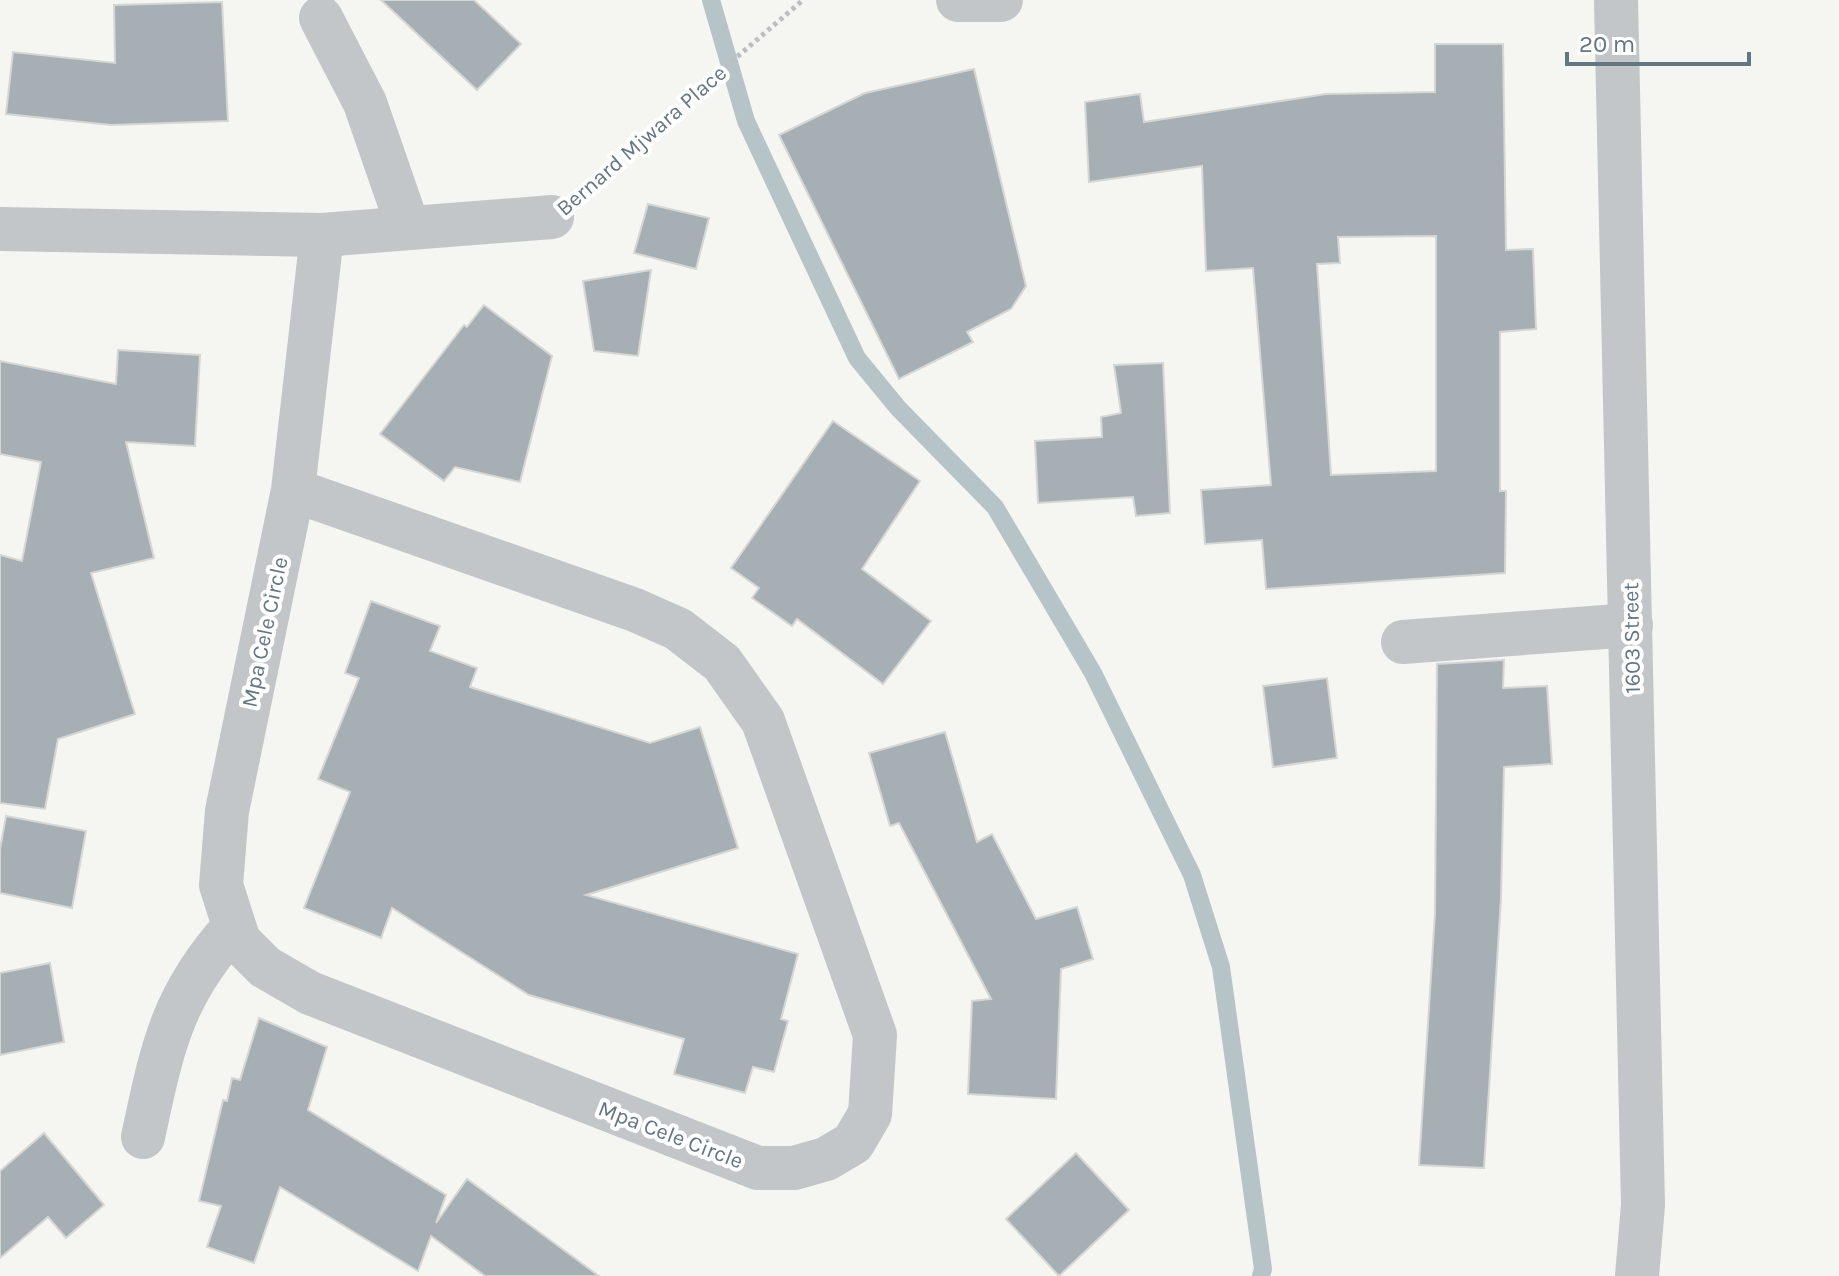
<svg xmlns="http://www.w3.org/2000/svg" width="1839" height="1276" viewBox="0 0 1839 1276" font-family="Karla,sans-serif">
<rect width="100%" height="100%" fill="#f5f5f1"/>
<g fill="none" stroke-linecap="round" stroke-linejoin="round">
<!-- stream -->
<path stroke="#b7c4c7" stroke-width="18" d="M711,0L746,121L857,358L898,408L995,507L1093,673L1192,875L1221,967L1263,1269L1261,1276"/>
</g>
<!-- building -->
<g fill="#a6afb4" stroke="#d6d6d4" stroke-width="2" fill-rule="evenodd">
<path d="M381,0H474L521,44L477,90Z"/>
<path d="M222,2L228,121L111,125L6,114L13,52L115,63L114,5Z"/>
<path d="M1435,44H1503L1506,250L1533,249L1536,329L1500,332V491H1506L1505,573L1266,589L1262,540L1205,544L1201,490L1271,485L1253,268L1206,271L1202,166L1089,182L1085,102L1140,94L1144,122L1326,94L1435,92ZM1436,236V471L1331,475L1317,264L1340,263L1338,237Z"/>
<path d="M974,69L1026,286L1011,309L967,332L973,342L899,379L779,135L865,93Z"/>
<path d="M648,204L709,218L696,269L634,253Z"/>
<path d="M651,270L638,356L594,351L583,281Z"/>
<path d="M484,305L552,356L520,482L455,467L444,481L380,434L464,325L467,327Z"/>
<path d="M118,350L200,355L195,446L126,442L154,558L91,573L135,714L58,739L45,809L0,803V555L22,561L41,462L0,454V361L116,384Z"/>
<path d="M1163,363L1170,513L1136,516L1133,497L1038,503L1035,441L1102,437L1101,417L1121,413L1114,365Z"/>
<path d="M833,421L920,481L862,569L931,621L883,684L797,619L792,626L752,598L759,588L731,568Z"/>
<path d="M371,601L440,626L430,651L477,668L470,687L650,743L700,727L738,848L586,895L798,954L781,1019L788,1021L774,1072L753,1067L745,1093L674,1074L684,1039L529,995L392,908L381,938L304,908L350,792L318,779L359,678L345,673Z"/>
<path d="M1504,660L1503,688L1547,686L1552,764L1504,767L1501,898L1484,1168L1419,1165L1435,913L1437,664Z"/>
<path d="M1327,678L1337,758L1273,767L1263,686Z"/>
<path d="M945,732L977,842L992,834L1036,919L1077,907L1093,959L1061,969L1056,1099L968,1094L972,1001L991,999L899,823L890,826L869,753Z"/>
<path d="M6,816L86,831L72,908L0,893V849Z"/>
<path d="M50,963L64,1042L0,1055V973Z"/>
<path d="M259,1018L327,1047L308,1110L446,1195L436,1223L467,1179L599,1276H485L431,1236L418,1271L280,1187L254,1263L207,1247L221,1206L199,1201L223,1100L227,1101L232,1078L240,1080Z"/>
<path d="M44,1133L104,1205L66,1238L48,1217L0,1258V1171Z"/>
<path d="M1076,1153L1129,1210L1059,1276L1006,1219Z"/>
</g>
<g fill="none" stroke-linecap="round" stroke-linejoin="round">
<!-- path -->
<path stroke="#bcbec0" stroke-width="5" stroke-dasharray="4 4" stroke-linecap="butt" d="M592,182L803,0"/>
<!-- minor -->
<g stroke="#c2c6c9" stroke-width="44">
<path d="M958,0H1001"/>
<path d="M1616,0L1643,1205L1637,1276"/>
<path d="M321,18L365,103L408,227"/>
<path d="M0,229L322,235L552,217"/>
<path d="M293,490L635,610L678,629L722,663L763,721L875,1035L870,1114L853,1143L826,1159L794,1168H758L310,993L265,967L239,941L221,885L227,811L293,490L322,235"/>
<path d="M1403,642L1631,625"/>
<path d="M143,1137C162,1049 171,997 233,928"/>
</g>
</g>
<g text-anchor="middle" stroke-width="8" stroke-linejoin="round" paint-order="stroke">
<!-- street labels -->
<g font-size="22" fill="#647682" stroke="#fff">
<text transform="translate(641 140) rotate(-41)" y="8">Bernard Mjwara Place</text>
<text transform="translate(264 632) rotate(-78)" y="8">Mpa Cele Circle</text>
<text transform="translate(1631 638) rotate(-91)" y="8">1603 Street</text>
<text transform="translate(671 1134) rotate(21)" y="8">Mpa Cele Circle</text>
</g>
</g>
<!-- scale -->
<path d="M1567 52v12h182v-12" fill="none" stroke="#647682" stroke-width="4"/>
<text x="1579" y="52" font-size="24" fill="#647682" stroke="#ffffff" stroke-width="6" paint-order="stroke">20 m</text>
</svg>
